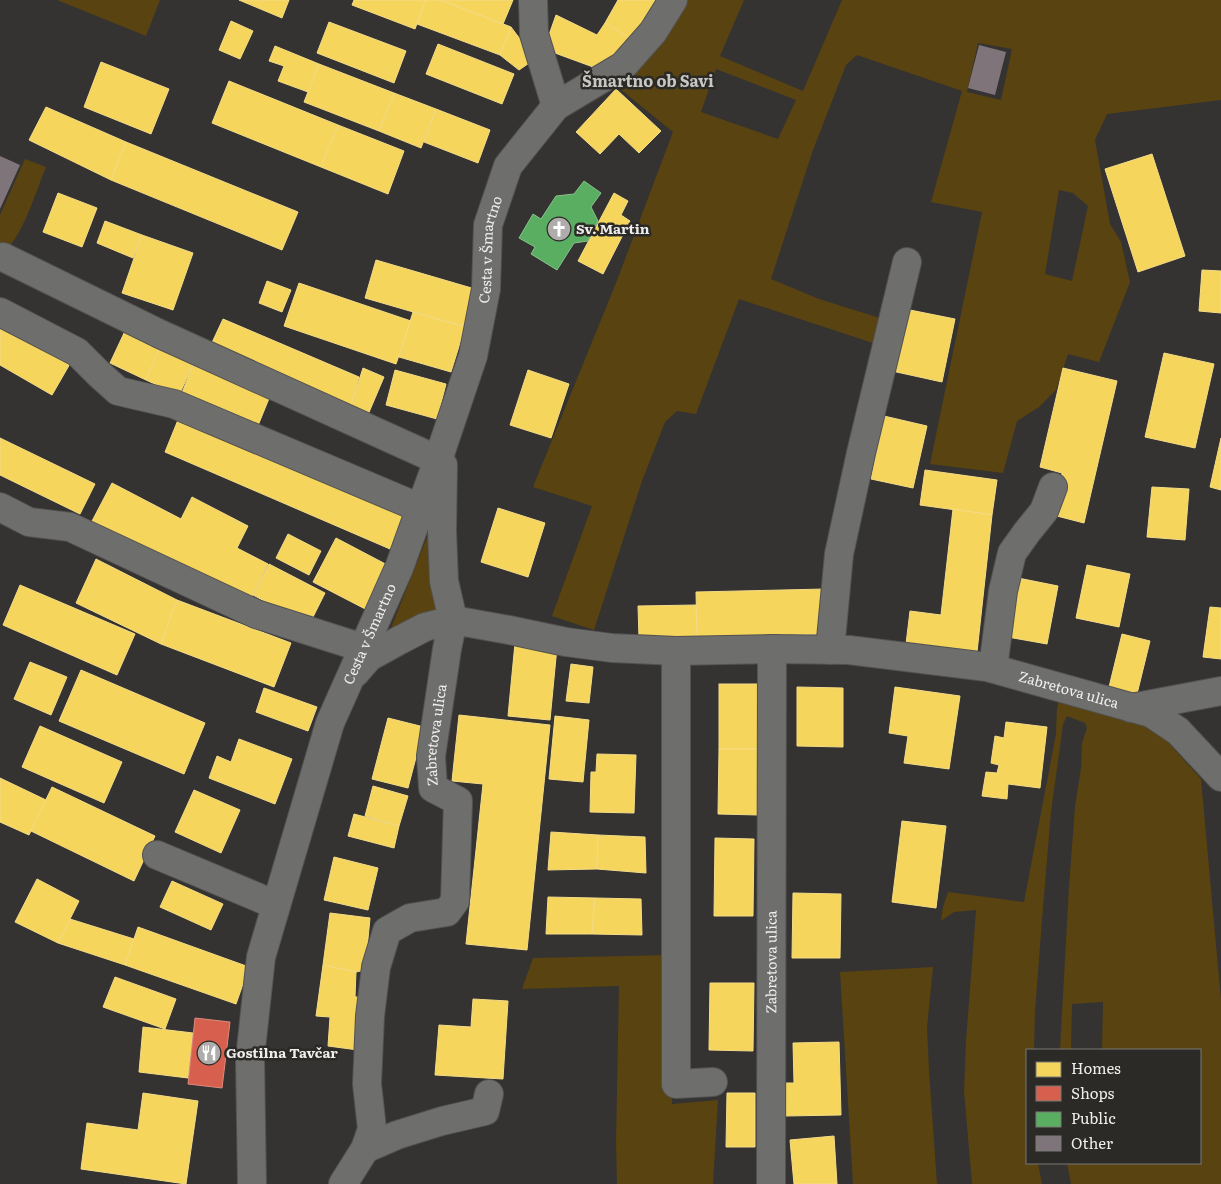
<svg xmlns="http://www.w3.org/2000/svg" width="1221" height="1184" viewBox="0 0 1221 1184" font-family="Literata,serif">
<rect width="100%" height="100%" fill="#343332"/>
<!-- green -->
<g fill="#594310" fill-rule="evenodd">
<path d="M57,0H160L146,36Z"/>
<path d="M687,0H744L720,56L803,91L842,0H1221V100L1107,114L1095,140L1110,224L1121,242L1130,282L1099,362L1068,354L1056,390L1039,407L1017,421L1003,473L930,464L982,212L931,202L962,91L857,55L846,65L813,150L771,279L819,299L883,319L882,346L739,299L696,414L677,411L665,422L642,481L594,630L552,616L592,506L533,487L616,283L673,132L614,84L656,48ZM978,43L1012,49L1001,100L967,92ZM716,69L796,100L778,139L701,112ZM1059,190L1073,193L1088,206L1072,281L1045,274Z"/>
<path d="M25,159L46,167C36,191 24,233 6,250L0,247V215Z"/>
<path d="M430,530L438,611L389,633Z"/>
<path d="M1060,698L1132,719L1166,740L1201,779L1221,1000V1184H1071L1067,1163H1200V1050H1102L1103,1002L1072,1004L1071,1050H1060L1069,886L1075,807L1081,768L1082,743L1087,728L1085,723L1067,716L1063,724L1062,732L1051,812L1042,920L1035,1012L1034,1050H1027V1163H1038L1042,1184H972L964,1091L966,1041L976,910L954,912L941,921L943,907L948,892L1024,902L1056,734L1057,708Z"/>
<path d="M671,955L669,986L672,1104L718,1100L713,1184H617L616,1142L619,986L522,989L533,958Z"/>
<path d="M933,967L927,1028L929,1070L937,1184H853L840,972Z"/>
</g>
<!-- homes -->
<g fill="#f6d55c" stroke="#f4dc87">
<path d="M239,0H289L282,18Z"/>
<path d="M354,0H426L415,29L352,5Z"/>
<path d="M426,0H441L511,27L500,55L417,24Z"/>
<path d="M441,0H513L503,24Z"/>
<path d="M618,0H663L637,43L605,23Z"/>
<path d="M556,15L597,35L605,23L637,43L604,71L544,49Z"/>
<path d="M231,21L253,31L240,59L219,50Z"/>
<path d="M329,22L406,51L394,83L317,53Z"/>
<path d="M511,27L535,59L519,70L500,55Z"/>
<path d="M438,44L514,74L502,104L426,74Z"/>
<path d="M275,46L319,64L308,92L278,81L284,66L269,61Z"/>
<path d="M101,62L169,89L151,134L84,107Z"/>
<path d="M319,64L394,93L379,131L304,102Z"/>
<path d="M229,81L338,125L321,167L212,123Z"/>
<path d="M616,89L661,131L639,153L619,134L600,154L576,132Z"/>
<path d="M394,93L436,109L421,148L379,131Z"/>
<path d="M46,107L126,142L111,180L29,140Z"/>
<path d="M436,109L490,130L478,163L424,142Z"/>
<path d="M338,125L404,151L388,194L321,167Z"/>
<path d="M126,142L298,212L282,250L111,180Z"/>
<path d="M1152,154L1185,256L1138,272L1105,169Z"/>
<path d="M58,193L97,208L82,247L43,232Z"/>
<path d="M614,193L628,201L621,215L630,221L603,274L578,261Z"/>
<path d="M105,221L142,235L133,258L97,243Z"/>
<path d="M142,235L193,253L173,310L122,293Z"/>
<path d="M376,260L475,289L465,327L365,298Z"/>
<path d="M1202,270L1221,271V313L1199,311Z"/>
<path d="M267,281L291,290L282,312L259,303Z"/>
<path d="M299,283L411,321L396,364L284,326Z"/>
<path d="M905,309L955,319L942,382L892,371Z"/>
<path d="M413,312L465,327L451,372L399,357Z"/>
<path d="M223,319L359,377L350,408L209,349Z"/>
<path d="M0,325L71,362L52,395L0,365Z"/>
<path d="M125,331L160,348L146,380L110,363Z"/>
<path d="M160,348L194,363L179,395L146,380Z"/>
<path d="M1164,353L1214,364L1195,448L1145,437Z"/>
<path d="M194,363L270,396L257,428L181,395Z"/>
<path d="M363,368L384,377L367,417L350,408Z"/>
<path d="M1063,368L1117,381L1084,523L1053,515L1062,473L1040,467Z"/>
<path d="M395,370L446,384L437,419L386,405Z"/>
<path d="M528,370L569,384L551,438L510,425Z"/>
<path d="M180,415L406,512L390,549L165,452Z"/>
<path d="M884,416L927,426L913,488L871,479Z"/>
<path d="M0,438L95,484L80,514L0,475Z"/>
<path d="M1221,438V490L1210,487Z"/>
<path d="M925,470L997,480L992,515L920,505Z"/>
<path d="M112,483L181,519L192,497L248,526L237,548L268,564L248,604L91,523Z"/>
<path d="M1152,487L1189,489L1185,540L1147,537Z"/>
<path d="M498,508L545,523L528,577L481,562Z"/>
<path d="M953,509L992,515L977,652L906,644L910,611L941,615Z"/>
<path d="M288,534L321,551L309,575L276,558Z"/>
<path d="M336,538L395,569L373,613L313,582Z"/>
<path d="M96,559L177,600L161,644L76,603Z"/>
<path d="M269,564L325,593L309,625L253,595Z"/>
<path d="M1087,565L1130,574L1119,627L1076,618Z"/>
<path d="M1013,577L1058,586L1047,644L1002,636Z"/>
<path d="M20,585L135,634L117,675L3,625Z"/>
<path d="M825,589L826,634L697,637L696,592Z"/>
<path d="M177,600L291,643L274,687L161,644Z"/>
<path d="M696,605L697,637L639,638L638,606Z"/>
<path d="M1210,607L1221,608V659L1203,657Z"/>
<path d="M1122,634L1150,641L1137,694L1109,687Z"/>
<path d="M515,643L557,647L550,720L508,716Z"/>
<path d="M30,662L67,677L51,715L14,699Z"/>
<path d="M571,664L593,667L589,703L566,701Z"/>
<path d="M81,670L205,723L184,774L59,721Z"/>
<rect x="719" y="684" width="40" height="65"/>
<path d="M797,687L843,688V747L797,746Z"/>
<path d="M895,687L960,696L949,769L904,763L908,736L889,733Z"/>
<path d="M264,688L317,707L308,731L256,712Z"/>
<path d="M459,715L550,725L527,950L466,944L483,784L452,781Z"/>
<path d="M555,716L589,720L583,782L549,779Z"/>
<path d="M388,718L424,727L408,788L372,779Z"/>
<path d="M1006,722L1047,727L1040,788L1008,784L1007,799L982,796L986,772L997,773L999,765L991,763L995,736L1004,738Z"/>
<path d="M40,726L122,762L104,803L22,767Z"/>
<path d="M239,739L292,759L275,804L209,778L217,756L231,762Z"/>
<path d="M719,749H759L758,815L718,814Z"/>
<path d="M597,754L636,755L634,813L590,812L591,772H596Z"/>
<path d="M0,778L46,800L29,835L0,822Z"/>
<path d="M373,786L408,796L399,826L365,816Z"/>
<path d="M52,787L155,836L134,881L31,831Z"/>
<path d="M194,790L240,810L221,853L175,832Z"/>
<path d="M354,814L399,826L394,848L348,836Z"/>
<path d="M902,821L946,826L936,908L892,902Z"/>
<path d="M551,832L598,835L597,869L548,870Z"/>
<path d="M598,835L645,837L646,873L597,869Z"/>
<path d="M715,838L754,839L753,916H714Z"/>
<path d="M334,857L378,868L368,910L324,900Z"/>
<path d="M37,879L79,901L58,943L15,922Z"/>
<path d="M172,881L223,904L211,930L160,907Z"/>
<path d="M793,893L841,894L840,958H792Z"/>
<path d="M548,897L595,898L592,934H546Z"/>
<path d="M595,898L641,899L642,935L592,934Z"/>
<path d="M330,913L370,918L365,970L356,972L323,965Z"/>
<path d="M70,919L134,939L125,965L58,943Z"/>
<path d="M138,927L249,967L236,1004L125,965Z"/>
<path d="M323,965L356,972L355,997H363L358,1050L328,1046L330,1017L316,1016Z"/>
<path d="M115,977L176,999L165,1029L103,1007Z"/>
<path d="M710,983H754L753,1051L709,1050Z"/>
<path d="M473,999L508,1001L503,1079L435,1075L439,1025L471,1027Z"/>
<path d="M143,1027L193,1033L188,1078L139,1072Z"/>
<path d="M839,1042L841,1115L785,1116L784,1083H794L793,1043Z"/>
<path d="M143,1093L198,1101L186,1184L81,1169L87,1123L138,1130Z"/>
<path d="M727,1093H755V1147H726Z"/>
<path d="M834,1136L837,1184H794L790,1140Z"/>
</g>
<!-- shops -->
<path fill="#d6604d" stroke="#de8b7d" d="M195,1018L230,1022L222,1088L188,1084Z"/>
<!-- public -->
<path fill="#5aae61" stroke="#87c18b" d="M584,181L601,193L591,207L598,221L588,241L574,243L557,270L531,254L535,247L519,238L533,214L541,219L556,196L574,194Z"/>
<!-- building -->
<g fill="#80747b">
<path d="M979,45L1006,52L995,95L968,88Z"/>
<path d="M0,156L20,165L0,209Z"/>
</g>
<g fill="none" stroke-linecap="round" stroke-linejoin="round">
<!-- minor casing -->
<g stroke="#535251" stroke-width="30">
<g id="minor">
<path d="M533,0L534,34L556,106"/>
<path d="M3,257L160,334L438,460"/>
<path d="M0,312L77,352L98,373L118,391L174,404L420,508"/>
<path d="M0,507L29,522L70,527L256,614L363,648"/>
<path d="M830,650L839,554L861,453L907,262"/>
<path d="M676,651V1084L713,1082"/>
<path d="M993,668L1003,591L1012,553L1027,532L1044,511L1053,487"/>
<path d="M355,673L369,657L398,641L425,627L453,620L444,581L442,531L443,465"/>
<path d="M1131,708L1221,691"/>
<path d="M157,855L276,905"/>
<path d="M365,1149L397,1135L442,1121L485,1111L489,1094"/>
<path id="s1" d="M252,1184L250,1058L261,957L330,723L399,568L438,460L473,356L486,289L488,225L508,166L556,106L623,66L653,32L673,0"/>
<path id="s2" d="M343,1184L365,1149L372,1129L367,1084L370,1016L376,967L387,931L410,918L447,912L455,901L458,801L433,788L431,756L447,649L453,620L509,630L566,642L612,648L676,651L772,649L849,650L987,667L1151,713L1178,731L1221,777"/>
<path id="s3" d="M771,1184L772,649"/>
</g>
</g>
<!-- minor -->
<use href="#minor" stroke="#6e6e6d" stroke-width="28"/>
</g>
<!-- icons -->
<defs>
<g id="church-disc" transform="scale(1.25)"><circle r="9.5" fill="#aeadab" stroke="#2b2a27"/><path d="M-1.2-6h2.4v3.5h3.3v2.4h-3.3V6h-2.4V-.1h-3.3v-2.4h3.3Z" fill="#fff"/></g>
<g id="restaurant-disc" transform="scale(1.25)"><circle r="9.5" fill="#aeadab" stroke="#2b2a27"/><path d="M-5-6h1v4h1v-4h1v4h1v-4h1v5L-1.5 .5V6h-2V.5L-5-1ZM5-6V6H3V1.5H1.5Q1.5-4 5-6Z" fill="#fff"/></g>
</defs>
<g fill-rule="evenodd">
<use href="#church-disc" x="559" y="229"/>
<use href="#restaurant-disc" x="209" y="1053"/>
</g>
<g text-anchor="middle" stroke-width="5" stroke-linejoin="round" paint-order="stroke">
<!-- poi labels -->
<g font-size="14" font-weight="bold" fill="#efeeec" stroke="#2b2a27" text-anchor="start">
<text x="576" y="234">Sv. Martin</text>
<text x="226" y="1058">Gostilna Tavčar</text>
</g>
<!-- street labels -->
<g font-size="14" fill="#efeeec" stroke="#2b2a27">
<text dy="5" stroke="none"><textPath href="#s1" startOffset="974">Cesta v Šmartno</textPath></text>
<text dy="5" stroke="none"><textPath href="#s1" startOffset="569">Cesta v Šmartno</textPath></text>
<text dy="5" stroke="none"><textPath href="#s2" startOffset="1261">Zabretova ulica</textPath></text>
<text dy="5" stroke="none"><textPath href="#s2" startOffset="522">Zabretova ulica</textPath></text>
<text dy="5" stroke="none"><textPath href="#s3" startOffset="222">Zabretova ulica</textPath></text>
</g>
<!-- quarter labels -->
<g font-size="16" font-weight="bold" fill="#c9c7c4" stroke="#2b2a27">
<text x="648" y="87">Šmartno ob Savi</text>
</g>
</g>
<!-- legend -->
<rect x="1026" y="1049" width="175" height="115" fill="#2b2a27" stroke="#797876"/>
<rect x="1036" y="1062" width="25" height="15" fill="#f6d55c" stroke="#797876"/>
<text x="1071" y="1074" font-size="15" fill="#efeeec">Homes</text>
<rect x="1036" y="1086" width="25" height="15" fill="#d6604d" stroke="#797876"/>
<text x="1071" y="1099" font-size="15" fill="#efeeec">Shops</text>
<rect x="1036" y="1112" width="25" height="15" fill="#5aae61" stroke="#797876"/>
<text x="1071" y="1124" font-size="15" fill="#efeeec">Public</text>
<rect x="1036" y="1136" width="25" height="15" fill="#80747b" stroke="#797876"/>
<text x="1071" y="1149" font-size="15" fill="#efeeec">Other</text>
</svg>
